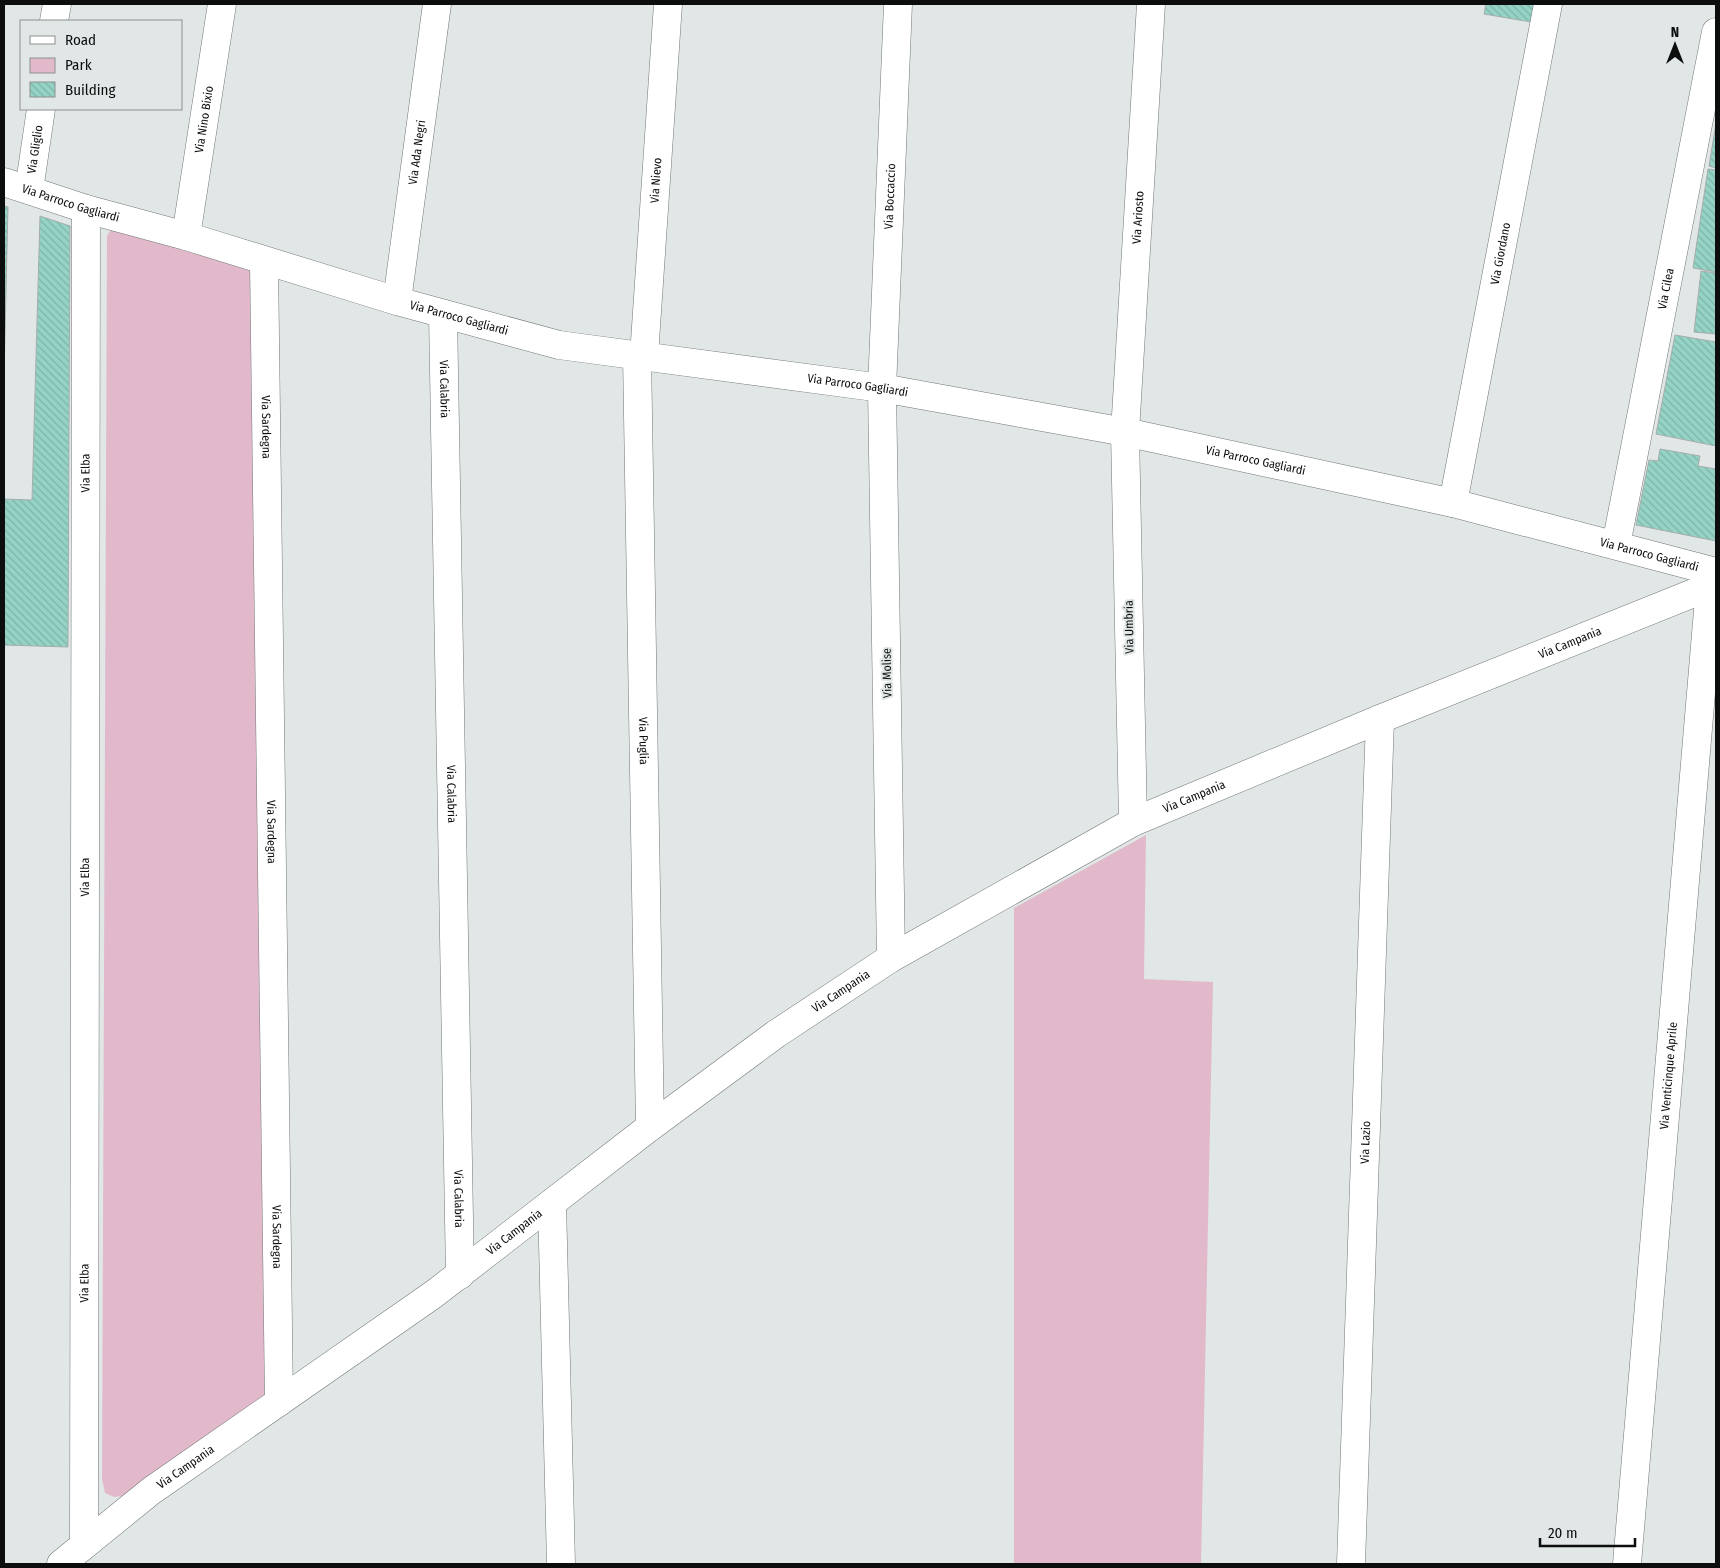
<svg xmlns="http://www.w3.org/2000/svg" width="1720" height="1568" viewBox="0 0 1720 1568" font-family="'Fira Sans Condensed',sans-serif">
<defs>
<pattern id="building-back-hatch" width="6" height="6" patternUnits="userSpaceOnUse" patternTransform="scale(1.25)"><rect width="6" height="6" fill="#94d3c5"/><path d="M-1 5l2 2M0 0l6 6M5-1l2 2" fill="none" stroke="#7eb4a8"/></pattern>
</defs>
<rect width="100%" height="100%" fill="#e1e7e6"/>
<!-- green -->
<g fill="#e1b9cb">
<path d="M112,228L250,268L258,285L272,1386L258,1404L132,1495L114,1497L105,1493L102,1479L107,236Z"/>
<path d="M1146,835L1144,979L1213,982L1201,1564H1014V908Z"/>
</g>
<!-- building -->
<g fill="url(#building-back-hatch)" stroke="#a7adab">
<path d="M1486,4H1540L1537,23L1484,14Z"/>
<path d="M1716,123V168L1709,166Z"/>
<path d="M1708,169L1716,170V272L1693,268Z"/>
<path d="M4,206L8,207L4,375Z"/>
<path d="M40,216L70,226L68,647L4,645V499L32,500Z"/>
<path d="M1701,271L1716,273V334L1694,332Z"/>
<path d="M1675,335L1716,342V446L1656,434Z"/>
<path d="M1660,449L1700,456L1698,466L1716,469V541L1636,525L1649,460L1658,461Z"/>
</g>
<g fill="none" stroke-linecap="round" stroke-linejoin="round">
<!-- minor casing -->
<g stroke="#727776" stroke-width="29">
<g id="minor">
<path d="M54,21L57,4"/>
<path id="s1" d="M4,182L86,209L186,236L397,301L559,345L882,388L1125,432L1453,503L1716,572"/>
<path id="s2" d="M29,190L41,109"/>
<path id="s3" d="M186,236L222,4"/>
<path id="s4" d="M264,262L279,1402"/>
<path id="s5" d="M397,301L437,4"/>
<path id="s6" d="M443,314L460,1275"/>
<path id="s7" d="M637,355L650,1127"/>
<path id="s8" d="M644,356L668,4"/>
<path id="s9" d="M1453,503L1548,4"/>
<path id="s10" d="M1616,545L1716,32"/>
<path id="s11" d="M1133,822L1125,432L1151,4"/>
<path id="s12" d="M891,958L882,388L898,4"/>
<path d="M552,1203L561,1564"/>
<path id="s13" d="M84,1545L86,209"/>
<path id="s14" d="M61,1564L151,1491L434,1294L650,1127L776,1034L891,958L1133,822L1380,719L1716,584"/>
<path id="s15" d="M1351,1564L1380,719"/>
<path id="s16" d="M1627,1564L1710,587"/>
</g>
</g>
<!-- minor -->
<use href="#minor" stroke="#fff" stroke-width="28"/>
</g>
<g text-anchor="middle" stroke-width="4" stroke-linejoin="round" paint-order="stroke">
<!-- street labels -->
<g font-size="12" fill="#0c0e0e" stroke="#e1e7e6">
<text dy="4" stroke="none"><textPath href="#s3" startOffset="118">Via Nino Bixio</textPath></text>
<text dy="4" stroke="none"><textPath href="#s2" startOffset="41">Via Gliglio</textPath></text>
<text dy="4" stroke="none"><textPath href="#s5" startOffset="150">Via Ada Negri</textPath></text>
<text dy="4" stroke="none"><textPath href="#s8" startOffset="176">Via Nievo</textPath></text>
<text dy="4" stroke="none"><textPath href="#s12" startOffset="762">Via Boccaccio</textPath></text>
<text dy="4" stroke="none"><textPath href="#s1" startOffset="70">Via Parroco Gagliardi</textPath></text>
<text dy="4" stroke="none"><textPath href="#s11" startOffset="605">Via Ariosto</textPath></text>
<text dy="4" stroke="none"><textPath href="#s9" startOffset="254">Via Giordano</textPath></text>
<text dy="4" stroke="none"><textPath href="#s10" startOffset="261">Via Cilea</textPath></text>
<text dy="4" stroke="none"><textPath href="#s1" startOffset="475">Via Parroco Gagliardi</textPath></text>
<text dy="4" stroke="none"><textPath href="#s1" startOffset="880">Via Parroco Gagliardi</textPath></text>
<text dy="4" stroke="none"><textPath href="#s6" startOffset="75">Via Calabria</textPath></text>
<text dy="4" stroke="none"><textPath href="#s4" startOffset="165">Via Sardegna</textPath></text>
<text dy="4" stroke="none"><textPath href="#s1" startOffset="1285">Via Parroco Gagliardi</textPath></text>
<text dy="4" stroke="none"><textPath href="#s13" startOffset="1072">Via Elba</textPath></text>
<text dy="4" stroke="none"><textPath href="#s1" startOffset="1690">Via Parroco Gagliardi</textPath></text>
<text transform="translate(1129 627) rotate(-91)" y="4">Via Umbria</text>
<text dy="4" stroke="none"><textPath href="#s14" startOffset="1778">Via Campania</textPath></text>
<text transform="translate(887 673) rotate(-91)" y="4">Via Molise</text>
<text dy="4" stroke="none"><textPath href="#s7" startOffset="386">Via Puglia</textPath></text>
<text dy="4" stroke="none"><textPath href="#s6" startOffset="480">Via Calabria</textPath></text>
<text dy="4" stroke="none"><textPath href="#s14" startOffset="1372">Via Campania</textPath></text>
<text dy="4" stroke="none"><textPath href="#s4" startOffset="570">Via Sardegna</textPath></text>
<text dy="4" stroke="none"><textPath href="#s13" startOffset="668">Via Elba</textPath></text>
<text dy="4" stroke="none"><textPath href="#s14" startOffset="968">Via Campania</textPath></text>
<text dy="4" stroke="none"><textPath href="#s16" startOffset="490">Via Venticinque Aprile</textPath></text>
<text dy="4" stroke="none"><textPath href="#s15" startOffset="422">Via Lazio</textPath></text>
<text dy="4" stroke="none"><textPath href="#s6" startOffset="885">Via Calabria</textPath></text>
<text dy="4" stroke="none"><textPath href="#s14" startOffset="562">Via Campania</textPath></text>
<text dy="4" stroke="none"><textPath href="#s4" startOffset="975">Via Sardegna</textPath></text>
<text dy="4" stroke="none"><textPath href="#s13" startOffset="262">Via Elba</textPath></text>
<text dy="4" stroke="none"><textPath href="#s14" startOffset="158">Via Campania</textPath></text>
</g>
</g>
<!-- border -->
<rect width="1720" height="1568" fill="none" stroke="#0c0e0e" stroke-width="10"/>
<!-- legend -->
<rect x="20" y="20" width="162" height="90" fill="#e1e7e6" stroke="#8c9090"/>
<rect x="30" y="36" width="25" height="8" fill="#ffffff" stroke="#8c9090"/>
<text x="65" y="45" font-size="15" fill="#0c0e0e">Road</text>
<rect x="30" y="58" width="25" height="15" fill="#e1b9cb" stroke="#8c9090"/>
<text x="65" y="70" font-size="15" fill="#0c0e0e">Park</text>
<rect x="30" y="82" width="25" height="15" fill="url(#building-back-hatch)" stroke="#8c9090"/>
<text x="65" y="95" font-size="15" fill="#0c0e0e">Building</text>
<!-- north arrow -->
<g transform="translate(1675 45)" stroke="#e1e7e6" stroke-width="4" paint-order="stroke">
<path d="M0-4L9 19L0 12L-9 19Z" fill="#0c0e0e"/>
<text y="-8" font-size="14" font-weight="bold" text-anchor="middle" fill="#0c0e0e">N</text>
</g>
<!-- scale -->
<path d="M1540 1538v8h95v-8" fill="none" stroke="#0c0e0e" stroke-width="2.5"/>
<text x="1548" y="1538" font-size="15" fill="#0c0e0e" stroke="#e1e7e6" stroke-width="4" paint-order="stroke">20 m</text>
</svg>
